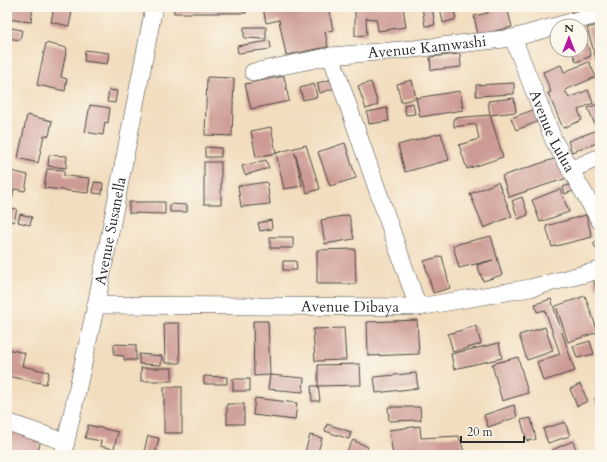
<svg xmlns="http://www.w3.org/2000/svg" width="607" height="462" viewBox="0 0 607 462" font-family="Cardo,serif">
<rect width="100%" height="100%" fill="#fbf7ec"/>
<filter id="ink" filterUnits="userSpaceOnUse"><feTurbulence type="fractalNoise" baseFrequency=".025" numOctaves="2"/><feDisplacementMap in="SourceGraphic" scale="8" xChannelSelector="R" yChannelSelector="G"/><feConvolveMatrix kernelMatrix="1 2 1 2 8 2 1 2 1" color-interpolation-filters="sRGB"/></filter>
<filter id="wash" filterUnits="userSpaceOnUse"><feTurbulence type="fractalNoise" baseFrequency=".012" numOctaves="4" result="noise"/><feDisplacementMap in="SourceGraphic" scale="16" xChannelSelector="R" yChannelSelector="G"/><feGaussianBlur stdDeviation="0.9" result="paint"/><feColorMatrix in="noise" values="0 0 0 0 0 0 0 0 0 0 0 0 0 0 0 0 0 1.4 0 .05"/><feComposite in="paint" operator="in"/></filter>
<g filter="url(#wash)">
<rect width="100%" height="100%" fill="#f2ddbe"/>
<g id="blocks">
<!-- building -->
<g fill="#cd9b95">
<path d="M7,7H33L31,22L7,19Z"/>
<path d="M54,7H73L69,26L51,22Z"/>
<rect x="174" y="7" width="72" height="6"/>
<path d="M263,7H328L333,30L325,32L328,47L286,55L279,20L266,23Z"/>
<path d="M355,7H403L406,27L378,31L376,19L366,18L367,35L355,36Z"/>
<path d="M422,7H432L435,25L425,26Z"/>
<path d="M440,7H453L456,19L443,23Z"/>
<path d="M487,7H507L512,27L478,35L474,16L488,13Z"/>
<path d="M570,7H586L587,11L572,14Z"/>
<path d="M598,25L600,33V65L598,66L587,28Z"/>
<path d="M7,27L22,30L20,40L7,38Z"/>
<path d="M244,27H266V39L244,38Z"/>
<path d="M585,39L591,56L576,62L572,50H581V40Z"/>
<path d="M270,41L271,49L238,53L237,46Z"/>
<path d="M46,43L67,48L61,77L67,79L65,91L37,85Z"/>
<path d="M85,50L109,53L107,64L84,61Z"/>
<path d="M460,54L461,67L431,70L430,57Z"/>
<path d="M589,62L596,77L565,90L569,98L588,90L593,103L578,110L582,120L563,128L548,93L551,92L543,72L561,65L564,72Z"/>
<path d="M284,76L289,101L251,109L245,84Z"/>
<path d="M207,77L234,78L232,136L205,135Z"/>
<path d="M333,79L335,88L320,93L317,83Z"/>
<path d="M412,80L416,98L401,102L397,84Z"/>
<path d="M371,82L378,105L366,109L358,86Z"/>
<path d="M514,83V94L476,96V85Z"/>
<path d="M314,84L317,97L303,100L300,88Z"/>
<path d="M109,90L117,91L115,103L107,102Z"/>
<path d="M460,91L463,110L420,117L416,98Z"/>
<path d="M514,98L516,112L490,115L488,101Z"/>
<path d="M413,103L415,114L406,115L404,105Z"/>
<path d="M600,103V125L596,127L588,108Z"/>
<path d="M90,105L110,108L108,123L105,122L103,135L85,132Z"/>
<path d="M387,108L389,121L369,124L367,112Z"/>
<path d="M533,110L537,122L516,130L511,118Z"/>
<path d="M27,115L52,121L49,136L44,135L38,163L18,158Z"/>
<path d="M490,115L503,157L467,169L459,145L479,139L476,124L454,127V118Z"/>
<path d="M271,127L276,153L256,157L251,131Z"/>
<path d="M600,129V142L572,152L568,141Z"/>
<path d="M441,133L449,160L405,172L398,145Z"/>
<path d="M345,143L356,178L330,186L318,152Z"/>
<path d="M306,145L320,189L307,193L295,153L302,186L284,189L276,153Z"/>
<path d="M205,147L221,148V157H205Z"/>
<path d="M49,155L67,156L66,168L48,166Z"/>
<path d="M560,157L567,178L509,197L502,176Z"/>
<path d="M266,160L269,168L245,175L242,166Z"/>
<rect x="204" y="162" width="17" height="42"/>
<path d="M47,169L64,170V176L90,178L88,193L44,188Z"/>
<path d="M7,170L28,175L25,191L14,189L10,208L17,209L14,222L7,220Z"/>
<path d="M94,182L103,183L102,194L93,193Z"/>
<path d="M267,182L270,204L241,207L238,186Z"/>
<path d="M498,182L512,216L484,228L470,194Z"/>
<path d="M574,183L576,190L565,194L563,187Z"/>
<path d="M560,189L569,212L540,222L532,200Z"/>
<path d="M522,197L528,215L518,219L512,201Z"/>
<path d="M129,202H165V214L129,213Z"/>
<path d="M170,204L187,205V212H170Z"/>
<path d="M20,214L32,217L30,225L18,222Z"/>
<path d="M349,215L354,239L325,244L321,220Z"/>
<path d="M586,215L592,237L552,247L546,226Z"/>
<path d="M271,220L272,229L260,231L258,223Z"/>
<path d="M491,236L502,275L483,281L477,265L493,260L459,268L453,245Z"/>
<rect x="270" y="237" width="23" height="11"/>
<path d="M600,239V255L593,243Z"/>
<path d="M355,249L356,284H317V250Z"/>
<path d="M442,256L450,288L433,293L424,261Z"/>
<path d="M283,261H296L297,270H283Z"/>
<path d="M600,278V288L597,289L593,280Z"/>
<path d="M585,296L598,332L568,342L556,306Z"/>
<path d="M551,299L575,371L543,381L537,362L560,354L545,310L537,312L535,304Z"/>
<path d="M417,320L419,354L368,356L367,322Z"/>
<path d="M253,321H268L270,375L254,376Z"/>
<path d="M164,323H179L180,363H165Z"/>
<path d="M476,326L481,344L453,352L448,334Z"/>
<path d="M545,327L553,351L527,360L519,335Z"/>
<path d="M344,328L346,360L315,361L313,329Z"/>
<path d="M590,341L594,354L577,358L573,346Z"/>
<path d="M499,343L502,358L454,369L451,354Z"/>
<path d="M114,344L136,345V360H124V356L114,355Z"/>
<path d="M7,349L25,353L22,366L49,372L46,384L7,376Z"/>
<path d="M139,354L162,356L161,365L139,364Z"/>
<path d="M518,357L528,393L502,401L492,364Z"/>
<path d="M360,364L361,385L318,386V365Z"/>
<rect x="141" y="368" width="31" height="13"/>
<path d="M416,373L418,388L376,393L374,377Z"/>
<path d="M270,375L304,378L303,392L268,389Z"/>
<path d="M204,376L227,377V384H204Z"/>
<rect x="233" y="379" width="17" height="12"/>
<path d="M580,384L588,401L577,406L570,389Z"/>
<path d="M311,386H318L320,401H312Z"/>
<rect x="164" y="387" width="18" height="46"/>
<path d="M600,397V411L595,399Z"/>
<path d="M255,398L297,403L295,420L253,415Z"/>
<rect x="227" y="404" width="17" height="20"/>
<path d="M514,405L517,417L488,427L484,415Z"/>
<path d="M388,407H420L421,420L389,421Z"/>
<path d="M531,418L536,439L527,441L521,420Z"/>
<path d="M565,422L570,436L548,443L543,429Z"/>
<path d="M327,424L351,432L349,439L325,431Z"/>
<path d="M88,425L118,432L114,449L100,446L101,441L85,438Z"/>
<path d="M420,426L421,438L459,436L465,455H393L389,430Z"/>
<path d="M7,430L41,439L37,455H17L7,452Z"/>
<path d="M310,435L322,438L317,455H304Z"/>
<path d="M148,436L159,438L155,455H143Z"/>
<path d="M353,440L368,447L364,455H345Z"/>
<path d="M573,441L578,455H554L552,450Z"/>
</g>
</g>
</g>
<g filter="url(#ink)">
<use href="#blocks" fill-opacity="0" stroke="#494641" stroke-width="1"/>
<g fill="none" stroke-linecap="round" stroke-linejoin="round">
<!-- minor casing -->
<g stroke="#494641" stroke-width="18">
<g id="minor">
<path id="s1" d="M513,38L554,141L600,221"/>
<path d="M331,56L418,307"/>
<path id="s2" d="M253,72L331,56L413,49L513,38L600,14"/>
<path d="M570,170L600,157"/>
<path id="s3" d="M96,305L418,307L530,288L600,270"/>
<path d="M7,422L66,442"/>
<path id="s4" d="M63,455L96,305L154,7"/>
</g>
</g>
<!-- minor -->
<use href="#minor" stroke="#fff" stroke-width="17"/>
</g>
</g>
<g text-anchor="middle" stroke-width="3.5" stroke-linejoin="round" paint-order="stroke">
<!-- street labels -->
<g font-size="15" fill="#2b2b2b" stroke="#fbf7ec">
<text dy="5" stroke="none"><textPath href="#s2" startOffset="176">Avenue Kamwashi</textPath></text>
<text dy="5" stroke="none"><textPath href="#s1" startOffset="101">Avenue Lulua</textPath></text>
<text dy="5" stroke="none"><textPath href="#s4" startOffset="229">Avenue Susanella</textPath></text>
<text dy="5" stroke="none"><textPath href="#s3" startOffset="254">Avenue Dibaya</textPath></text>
</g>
</g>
<!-- margin -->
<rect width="607" height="462" fill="none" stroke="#fbf7ec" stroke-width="24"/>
<!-- north arrow -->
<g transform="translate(569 38)"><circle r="19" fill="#fbf7ec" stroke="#a8a59f"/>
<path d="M0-3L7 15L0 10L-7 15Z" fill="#b5179e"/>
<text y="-6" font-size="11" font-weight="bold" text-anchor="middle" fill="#2b2b2b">N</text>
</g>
<!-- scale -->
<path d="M461 436v6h63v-6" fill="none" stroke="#2b2b2b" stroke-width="2"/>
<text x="467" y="436" font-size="12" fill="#2b2b2b" stroke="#fbf7ec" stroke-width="3" paint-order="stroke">20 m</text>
</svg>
